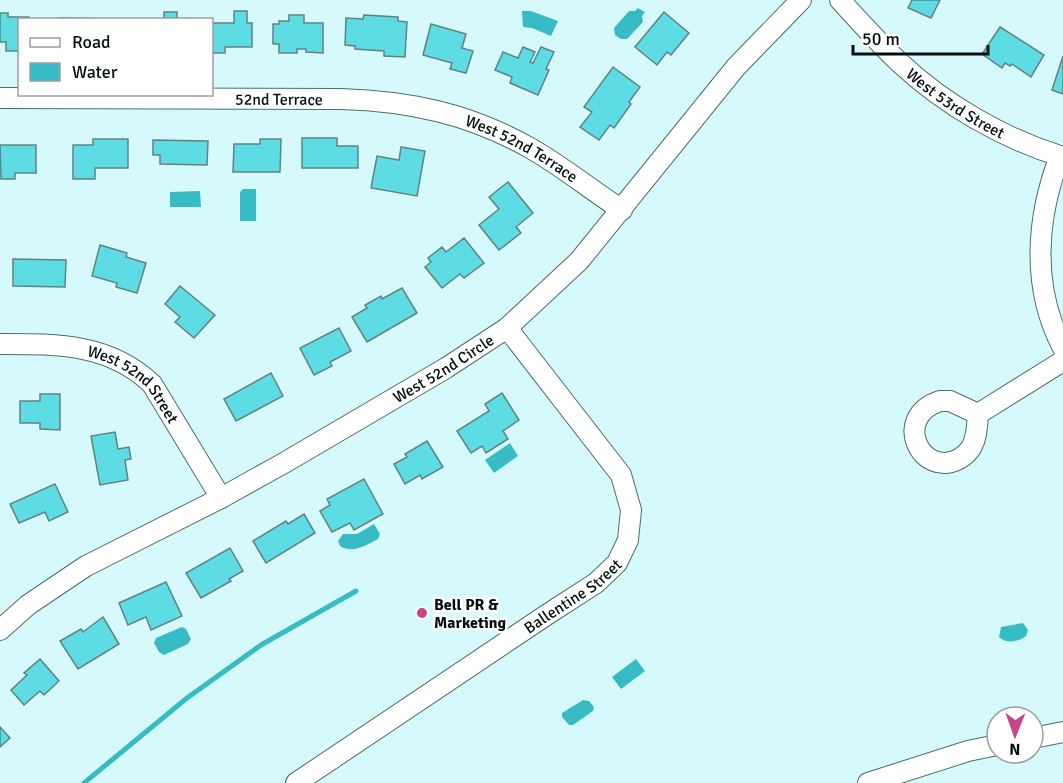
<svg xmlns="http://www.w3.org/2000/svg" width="1063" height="783" viewBox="0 0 1063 783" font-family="Signika,sans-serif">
<rect width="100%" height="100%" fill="#d6fafc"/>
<!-- water -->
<g fill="#37bcc5">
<path d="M638,8L645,12L642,16L643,22L627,39H621L615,35L614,28L629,11H635Z"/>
<path d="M522,11H531L558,21L551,36L532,28L523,27Z"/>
<path d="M243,189H256V221H240V192Z"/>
<path d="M200,191L201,207H170V192Z"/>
<path d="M510,443L518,456L494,473L485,460Z"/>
<path d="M374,524L380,534L378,539C367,545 352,554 340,546L338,541L343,534H357Z"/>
<path d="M1023,623L1028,630L1026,636C1019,642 1006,644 999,637L1001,627Z"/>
<path d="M182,627L186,629L191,639L188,644L164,655L159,652L154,643L156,638Z"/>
<path d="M636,659L645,671L621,689L612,677Z"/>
<path d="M583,700L589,701L594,707L593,711L573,725H569L562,717V713Z"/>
</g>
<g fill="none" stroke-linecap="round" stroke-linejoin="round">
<!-- stream -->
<path stroke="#37bcc5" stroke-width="5" d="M84,783L187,698L261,645L356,591"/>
</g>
<!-- building -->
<g fill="#5edce4" stroke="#618284" stroke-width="1.5">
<path d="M912,0H940L931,18L908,8Z"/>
<path d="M234,11H247V23H252V47H225V53H212V23H234Z"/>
<rect x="164" y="12" width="13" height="8"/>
<path d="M664,12L689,33L671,55L667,52L657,65L635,47Z"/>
<path d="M0,13H8V17H29V20H20V51H6V42H0Z"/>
<path d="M289,15H304V23H323V53L306,52V49H297V53H279V44H273V24H279V21H289Z"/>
<path d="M364,15L398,17V21L407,22L405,57L384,56V51L355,49V46L345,45L346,18L363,19Z"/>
<path d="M59,18L116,19V20H59Z"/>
<path d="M431,24L466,34L462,48L473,51L466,73L450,69L452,63L423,55Z"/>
<path d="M1000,27L1044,55L1031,77L1012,64L1010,66L1005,63L1002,68L982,54Z"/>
<path d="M523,47L535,52L530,62L533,63L541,47L554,52L546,69L549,70L538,95L510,83L512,77L495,70L503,52L518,58Z"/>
<path d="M1063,56V94L1052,90Z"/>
<path d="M613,67L640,87L629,102L631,104L614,128L610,125L599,140L580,127L592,112L584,107Z"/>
<path d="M302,138H337V146H358V168H302Z"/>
<path d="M93,139H128V168H95V179H73V145H93Z"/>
<path d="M260,139H281L280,172H233L234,144H260Z"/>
<path d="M153,140L208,141L207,165L160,164V155H153Z"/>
<path d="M0,145H36V173H15V179H1Z"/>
<path d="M401,147L425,151L417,196L371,188L377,156L399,160Z"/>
<path d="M508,182L533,213L516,227L521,233L499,250L479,225L499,209L489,197Z"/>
<path d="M464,238L484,263L464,278L460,274L442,288L425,267L431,262L428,258L442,247L446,252Z"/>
<path d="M100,245L127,253L126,257L146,263L137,293L116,287L117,283L92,276Z"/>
<path d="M13,259L66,260L65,287L13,286Z"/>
<path d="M180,286L215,315L194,338L175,322L180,317L165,304Z"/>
<path d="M402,288L417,313L367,342L352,317L367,308L365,305L381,296L382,299Z"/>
<path d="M339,328L351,351L330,362L332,366L314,375L300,348Z"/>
<path d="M271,373L283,396L236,421L224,399Z"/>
<path d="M502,393L519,420L503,431L508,439L486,453L482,446L471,453L457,431L489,411L485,404Z"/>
<path d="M40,394H60V430L40,429V423H20V401H40Z"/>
<path d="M115,432L118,449L129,447L131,459L125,460L128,480L100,485L91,436Z"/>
<path d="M427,441L443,467L422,479L420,475L405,484L394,464L407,457L405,454Z"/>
<path d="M364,479L383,514L354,530L350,523L332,532L320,511L330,505L327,499Z"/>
<path d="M55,484L68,512L49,521L45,512L19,523L10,504Z"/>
<path d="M304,514L315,533L266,563L253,541L286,521L288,524Z"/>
<path d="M230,548L243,571L229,579L231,581L201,598L186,573Z"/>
<path d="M166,582L182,616L151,630L146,617L128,625L119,603Z"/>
<path d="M103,617L119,644L78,669L60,641L81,629L83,632Z"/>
<path d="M40,659L59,681L44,695L40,691L24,705L11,690L27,675L24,673Z"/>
<path d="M0,727L10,738L0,747Z"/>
</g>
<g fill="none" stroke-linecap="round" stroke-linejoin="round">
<!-- minor casing -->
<g stroke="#4d6d6f" stroke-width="22">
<g id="minor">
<path id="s1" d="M840,0C859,21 879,43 900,63C945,105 1004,139 1063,157"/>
<path id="s2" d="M0,98L341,99C410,101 470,114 530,148C562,166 591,190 622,210"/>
<path d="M1060,156C1036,218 1031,287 1063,348"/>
<path id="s3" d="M0,344C56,344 109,343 152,384L221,498"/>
<path d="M940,401H950L978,414C977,425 977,437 972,446C969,452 964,456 959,459C921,479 891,417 940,401Z"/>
<path d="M978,414L1063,361"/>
<path id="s4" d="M0,630L28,605L86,566L221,498L284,463L446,368L507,328L579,261L736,67L801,0"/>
<path d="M1033,738L1063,732"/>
<path id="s5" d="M296,783L548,614L596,583L617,563L628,540L631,510L621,475L507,328"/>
<path d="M868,783L968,751L997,745"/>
</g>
</g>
<!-- minor -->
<use href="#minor" stroke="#fff" stroke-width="20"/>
</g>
<!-- markers -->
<circle fill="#c8458a" stroke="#fff" stroke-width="2" cx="422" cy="613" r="6"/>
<g text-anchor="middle" stroke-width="5" stroke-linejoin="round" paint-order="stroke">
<!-- street labels -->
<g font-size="16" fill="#030e0f" stroke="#fff">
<text dy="6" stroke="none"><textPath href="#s2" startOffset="279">52nd Terrace</textPath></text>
<text dy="6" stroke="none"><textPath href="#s1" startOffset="156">West 53rd Street</textPath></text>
<text dy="6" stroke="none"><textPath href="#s2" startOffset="531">West 52nd Terrace</textPath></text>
<text dy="6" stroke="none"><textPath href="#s4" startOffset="516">West 52nd Circle</textPath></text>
<text dy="6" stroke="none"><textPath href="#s3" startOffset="147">West 52nd Street</textPath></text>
<text dy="6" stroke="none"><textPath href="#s5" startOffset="334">Ballentine Street</textPath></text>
</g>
<!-- poi labels -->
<g font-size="16" font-weight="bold" fill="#030e0f" stroke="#fff" text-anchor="start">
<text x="434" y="610">Bell PR &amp;<tspan x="434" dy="18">Marketing</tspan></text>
</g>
</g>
<!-- legend -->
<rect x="18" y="18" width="195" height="78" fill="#ffffff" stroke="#9a9f9f" stroke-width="1.5"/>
<rect x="30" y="38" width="30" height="9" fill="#ffffff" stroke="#9a9f9f" stroke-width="1.5"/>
<text x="72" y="48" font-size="18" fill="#030e0f">Road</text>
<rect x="30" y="63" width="30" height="18" fill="#37bcc5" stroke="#9a9f9f" stroke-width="1.5"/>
<text x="72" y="78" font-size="18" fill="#030e0f">Water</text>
<!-- north arrow -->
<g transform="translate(1015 735) rotate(181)"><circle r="28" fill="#ffffff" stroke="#9a9f9f" stroke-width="1.5"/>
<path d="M0-4.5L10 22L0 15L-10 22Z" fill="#c8458a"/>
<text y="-9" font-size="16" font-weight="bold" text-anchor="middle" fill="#030e0f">N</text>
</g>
<!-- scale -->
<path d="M853 45v9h135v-9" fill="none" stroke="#030e0f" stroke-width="3"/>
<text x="862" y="45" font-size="18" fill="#030e0f" stroke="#ffffff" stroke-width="4.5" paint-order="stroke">50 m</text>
</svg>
